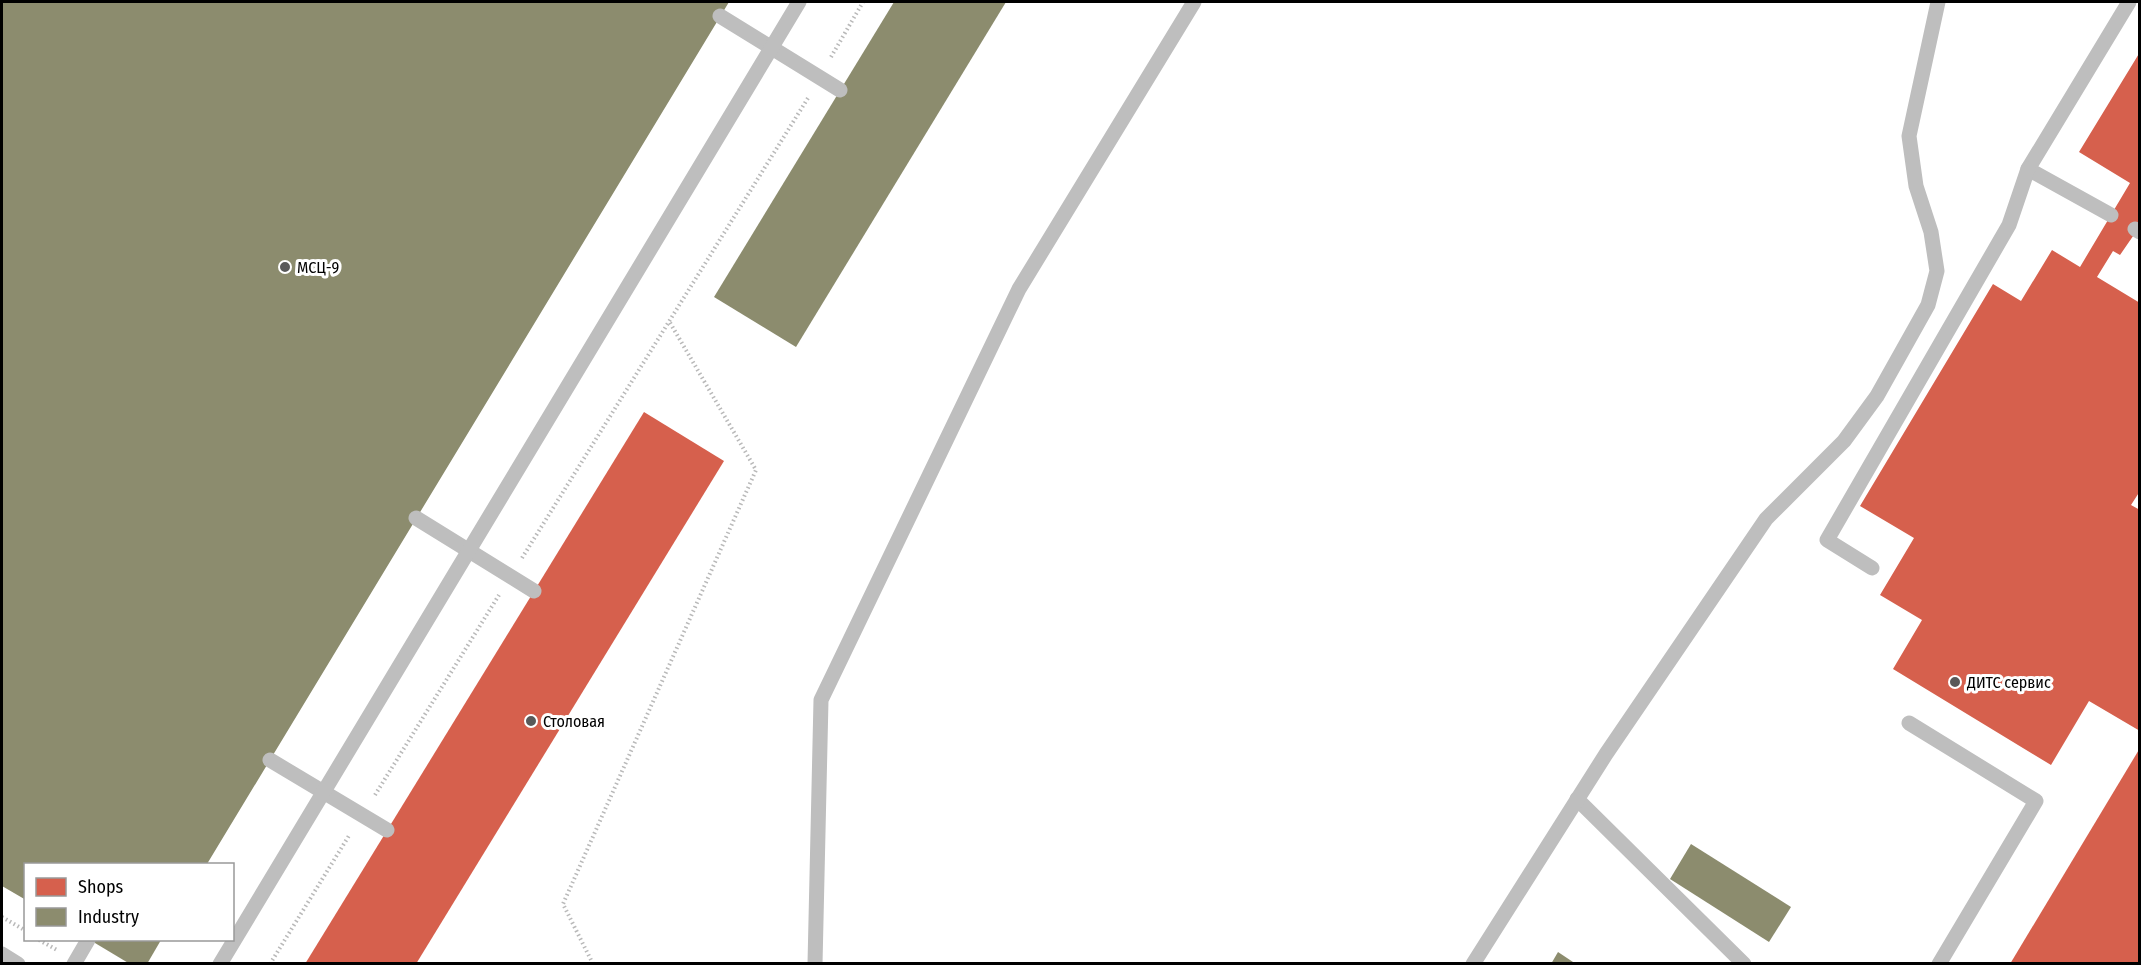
<svg xmlns="http://www.w3.org/2000/svg" width="2141" height="965" viewBox="0 0 2141 965" font-family="'Fira Sans Condensed',sans-serif">
<rect width="100%" height="100%" fill="#fff"/>
<!-- shops -->
<g fill="#d6604d">
<path d="M2140,52V226L2120,255L2113,251L2097,277L2140,303V491L2131,505L2140,510V731L2089,701L2051,765L1893,669L1922,620L1880,595L1914,538L1860,506L1993,284L2021,301L2052,250L2080,267L2130,183L2079,152Z"/>
<path d="M644,412L724,461L416,964H305Z"/>
<path d="M2140,748V964H2010Z"/>
</g>
<!-- industry -->
<g fill="#8c8c6e">
<path d="M2,2H729L207,864H26V900L2,886Z"/>
<path d="M894,2H1006L796,347L714,297Z"/>
<path d="M1691,844L1791,907L1769,942L1670,879Z"/>
<path d="M90,940H161L147,964H130Z"/>
<path d="M1558,952L1576,964H1551Z"/>
</g>
<g fill="none" stroke-linecap="round" stroke-linejoin="round">
<!-- path -->
<g stroke="#b9b9b9" stroke-width="4" stroke-dasharray="1.5 3" stroke-linecap="butt">
<path d="M831,57L863,2"/>
<path d="M522,558L808,98"/>
<path d="M375,795L499,595"/>
<path d="M2,917L26,931"/>
<path d="M39,940L57,950"/>
<path d="M270,964L350,834"/>
<path d="M593,964L563,904L756,470L669,321"/>
</g>
<!-- service -->
<g stroke="#bebebe" stroke-width="15">
<path d="M720,16L840,90"/>
<path d="M2111,215L2028,169L2129,2"/>
<path d="M2135,229L2140,232"/>
<path d="M416,518L534,591"/>
<path d="M1872,568L1827,540L2009,225L2028,169"/>
<path d="M1909,723L2036,801L1939,964"/>
<path d="M270,760L387,830"/>
<path d="M1577,799L1744,964"/>
<path d="M2,954L18,964"/>
<path d="M74,964L88,940"/>
<path d="M220,964L799,2"/>
<path d="M815,964L821,700L1019,289L1194,2"/>
<path d="M1473,964L1606,754L1766,519L1844,441L1877,396L1928,305L1937,271L1931,232L1916,186L1909,136L1938,2"/>
</g>
</g>
<!-- markers -->
<g fill="#595959" stroke="#fff" stroke-width="2">
<circle cx="285" cy="267" r="6"/>
<circle cx="1955" cy="682" r="6"/>
<circle cx="531" cy="721" r="6"/>
</g>
<g text-anchor="middle" stroke-width="6" stroke-linejoin="round" paint-order="stroke">
<!-- poi labels -->
<g font-size="16" fill="#000" stroke="#fff" text-anchor="start">
<text x="297" y="273">МСЦ-9</text>
<text x="1967" y="688">ДИТС сервис</text>
<text x="543" y="727">Столовая</text>
</g>
</g>
<!-- border -->
<rect width="2141" height="965" fill="none" stroke="#000000" stroke-width="6"/>
<!-- legend -->
<rect x="24" y="863" width="210" height="78" fill="#ffffff" stroke="#999999" stroke-width="1.5"/>
<rect x="36" y="878" width="30" height="18" fill="#d6604d" stroke="#999999" stroke-width="1.5"/>
<text x="78" y="893" font-size="18" fill="#000000">Shops</text>
<rect x="36" y="908" width="30" height="18" fill="#8c8c6e" stroke="#999999" stroke-width="1.5"/>
<text x="78" y="923" font-size="18" fill="#000000">Industry</text>
</svg>
